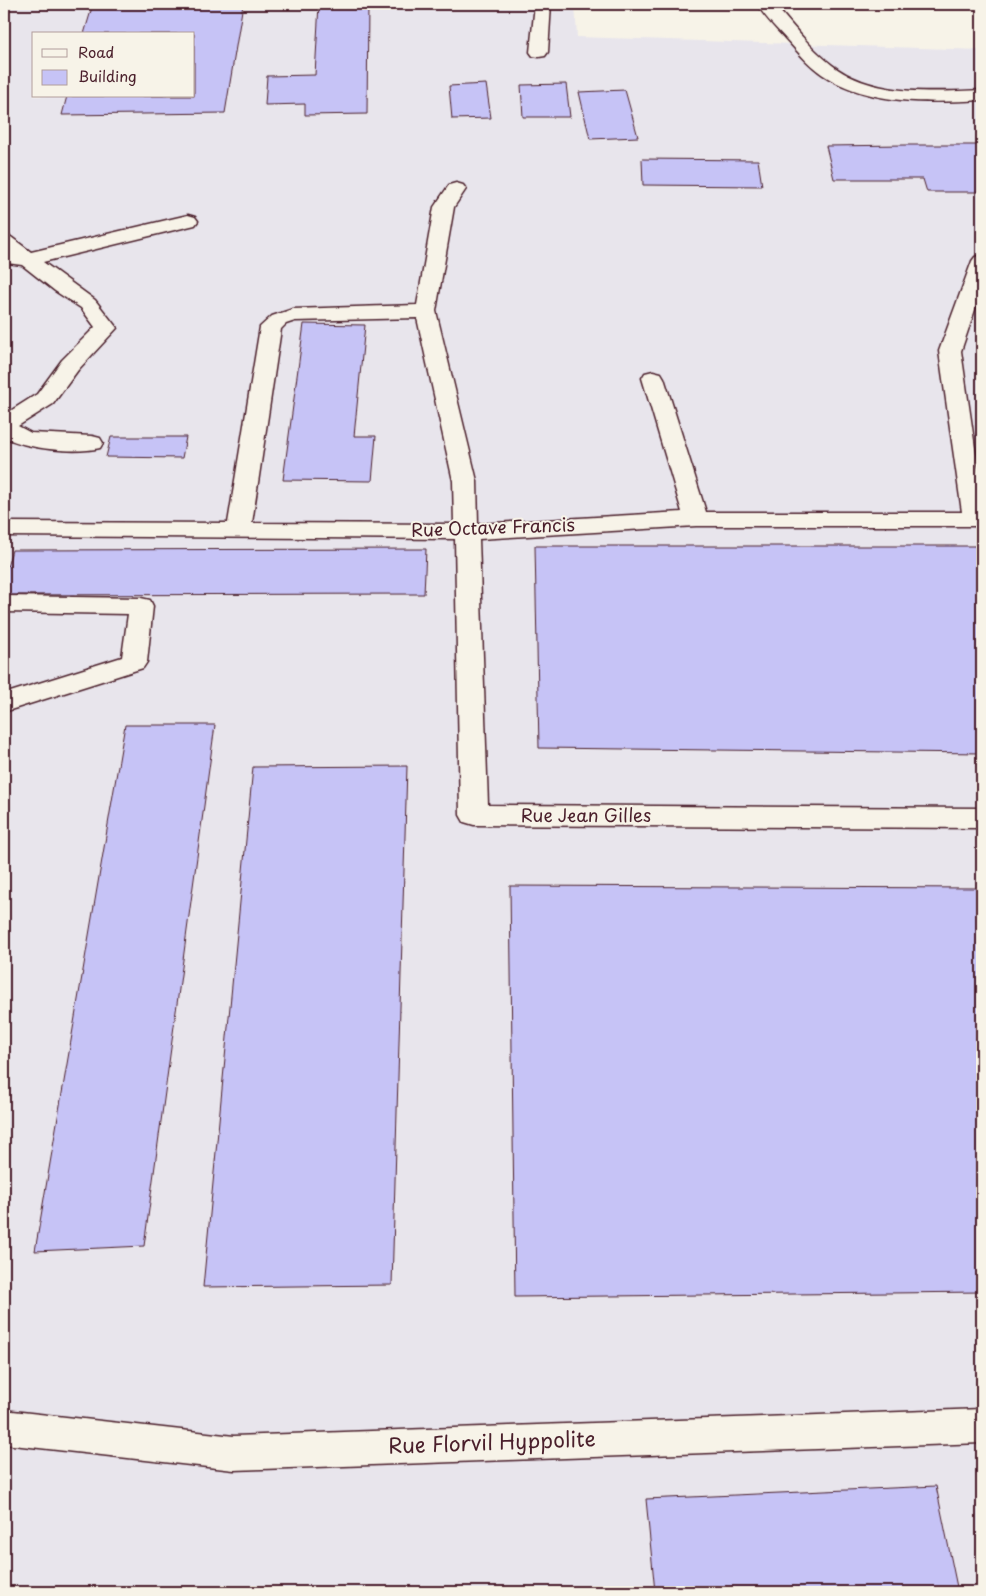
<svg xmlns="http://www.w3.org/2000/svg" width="986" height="1596" viewBox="0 0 986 1596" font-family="'Playpen Sans',sans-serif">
<rect width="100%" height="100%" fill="#f7f3e8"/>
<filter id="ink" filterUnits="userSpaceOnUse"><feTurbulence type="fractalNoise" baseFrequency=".02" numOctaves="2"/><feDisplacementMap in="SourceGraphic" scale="10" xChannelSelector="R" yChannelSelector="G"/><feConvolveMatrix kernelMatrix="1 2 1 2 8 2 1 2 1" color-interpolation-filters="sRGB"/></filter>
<g filter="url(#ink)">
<!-- built -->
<path fill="#e8e5ec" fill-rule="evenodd" d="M4,4H575L577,37L982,50V1592H4ZM34,34H194V96H34Z"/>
<!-- building -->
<g fill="#c6c3f6" stroke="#4a1f2b">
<path d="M93,4H243L225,113L62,115L67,96H194V34H84Z"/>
<path d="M319,4H368L367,114L305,115V104L265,105L267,76L315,75Z"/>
<path d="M486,84L491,118L452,119L449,86Z"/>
<path d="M566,84L570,117H523L521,85Z"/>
<path d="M625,90L638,137L590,139L579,92Z"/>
<path d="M905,145H982V192H927L923,179H834L826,146Z"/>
<path d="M642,159L758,160L762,186L643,185Z"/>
<path d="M304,324L365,325L354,436H376L372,481L283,480Z"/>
<path d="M111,437H186L182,458L106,457Z"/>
<path d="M535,546H982V753L539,748Z"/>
<path d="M426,549L424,594L4,595V578L12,550Z"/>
<path d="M125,725H215L144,1246L35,1251Z"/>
<path d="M407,766L392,1285L203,1287L253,767Z"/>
<path d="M510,886L982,888V1292L515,1297Z"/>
<path d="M936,1486L958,1592H655L646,1499Z"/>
</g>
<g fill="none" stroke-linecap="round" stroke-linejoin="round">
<!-- minor casing -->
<g stroke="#4a1f2b" stroke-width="3">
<g id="minor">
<path d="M535,4H551L548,52L545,56L539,57L533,56L530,52Z"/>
<path d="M757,4H774C792,25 810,48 832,65C873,97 933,92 982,90V100C932,103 873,105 828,78C812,69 799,53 786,39C776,28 764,16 757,4Z"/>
<path d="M456,183L463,185L466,189L454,207L436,311L477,481L478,524L682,512L642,378L645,373L653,371L661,373L664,378L706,512H962L939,351L972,261L975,257L982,255V289L961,351L982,496V526H696L479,539L488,805L982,808V828L474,825L464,822L460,815L455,539L4,536V522L228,523L260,327L272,316L293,309L417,305L434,207L449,185ZM417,318L453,481L454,524L252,523L281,329L286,324L295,321Z"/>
<path d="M188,215L195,217L198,221L195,225L43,262L95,300L117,328L78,370L53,404L18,426L31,433L92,436L100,438L103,443L100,448C74,454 27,449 4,437V415L37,394L62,360L95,327L81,308L55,291L22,265L7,263L4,259L8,254L4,251V235L11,237L31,252Z"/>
<path d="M4,596L141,598L150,600L153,606L147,662L143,668L4,712V694L122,657L128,614L4,612Z"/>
<path d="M982,1409V1443L234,1470L4,1444V1410L234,1436Z"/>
</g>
</g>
<!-- minor -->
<use href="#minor" fill="#f7f3e8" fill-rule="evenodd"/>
</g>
</g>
<g text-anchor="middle" stroke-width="4" stroke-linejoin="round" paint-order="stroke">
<!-- street labels -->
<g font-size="18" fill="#4a1f2b" stroke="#f7f3e8">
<text transform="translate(493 528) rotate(-2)" y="6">Rue Octave Francis</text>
<text x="586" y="822">Rue Jean Gilles</text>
</g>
<!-- near-street labels -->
<g font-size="21" fill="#4a1f2b" stroke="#f7f3e8">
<text transform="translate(492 1443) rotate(-2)" y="7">Rue Florvil Hyppolite</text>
</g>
</g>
<!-- margin -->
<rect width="986" height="1596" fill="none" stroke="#f7f3e8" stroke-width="20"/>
<rect x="10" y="10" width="966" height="1576" fill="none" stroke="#4a1f2b" stroke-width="2" filter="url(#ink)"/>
<!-- legend -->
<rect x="32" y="32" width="162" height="65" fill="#f7f3e8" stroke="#b29e9c"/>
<rect x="42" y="49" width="25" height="8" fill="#f7f3e8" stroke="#b29e9c"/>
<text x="78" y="58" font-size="15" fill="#4a1f2b">Road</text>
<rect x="42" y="70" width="25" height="15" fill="#c6c3f6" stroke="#b29e9c"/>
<text x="78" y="82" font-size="15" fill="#4a1f2b">Building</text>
</svg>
